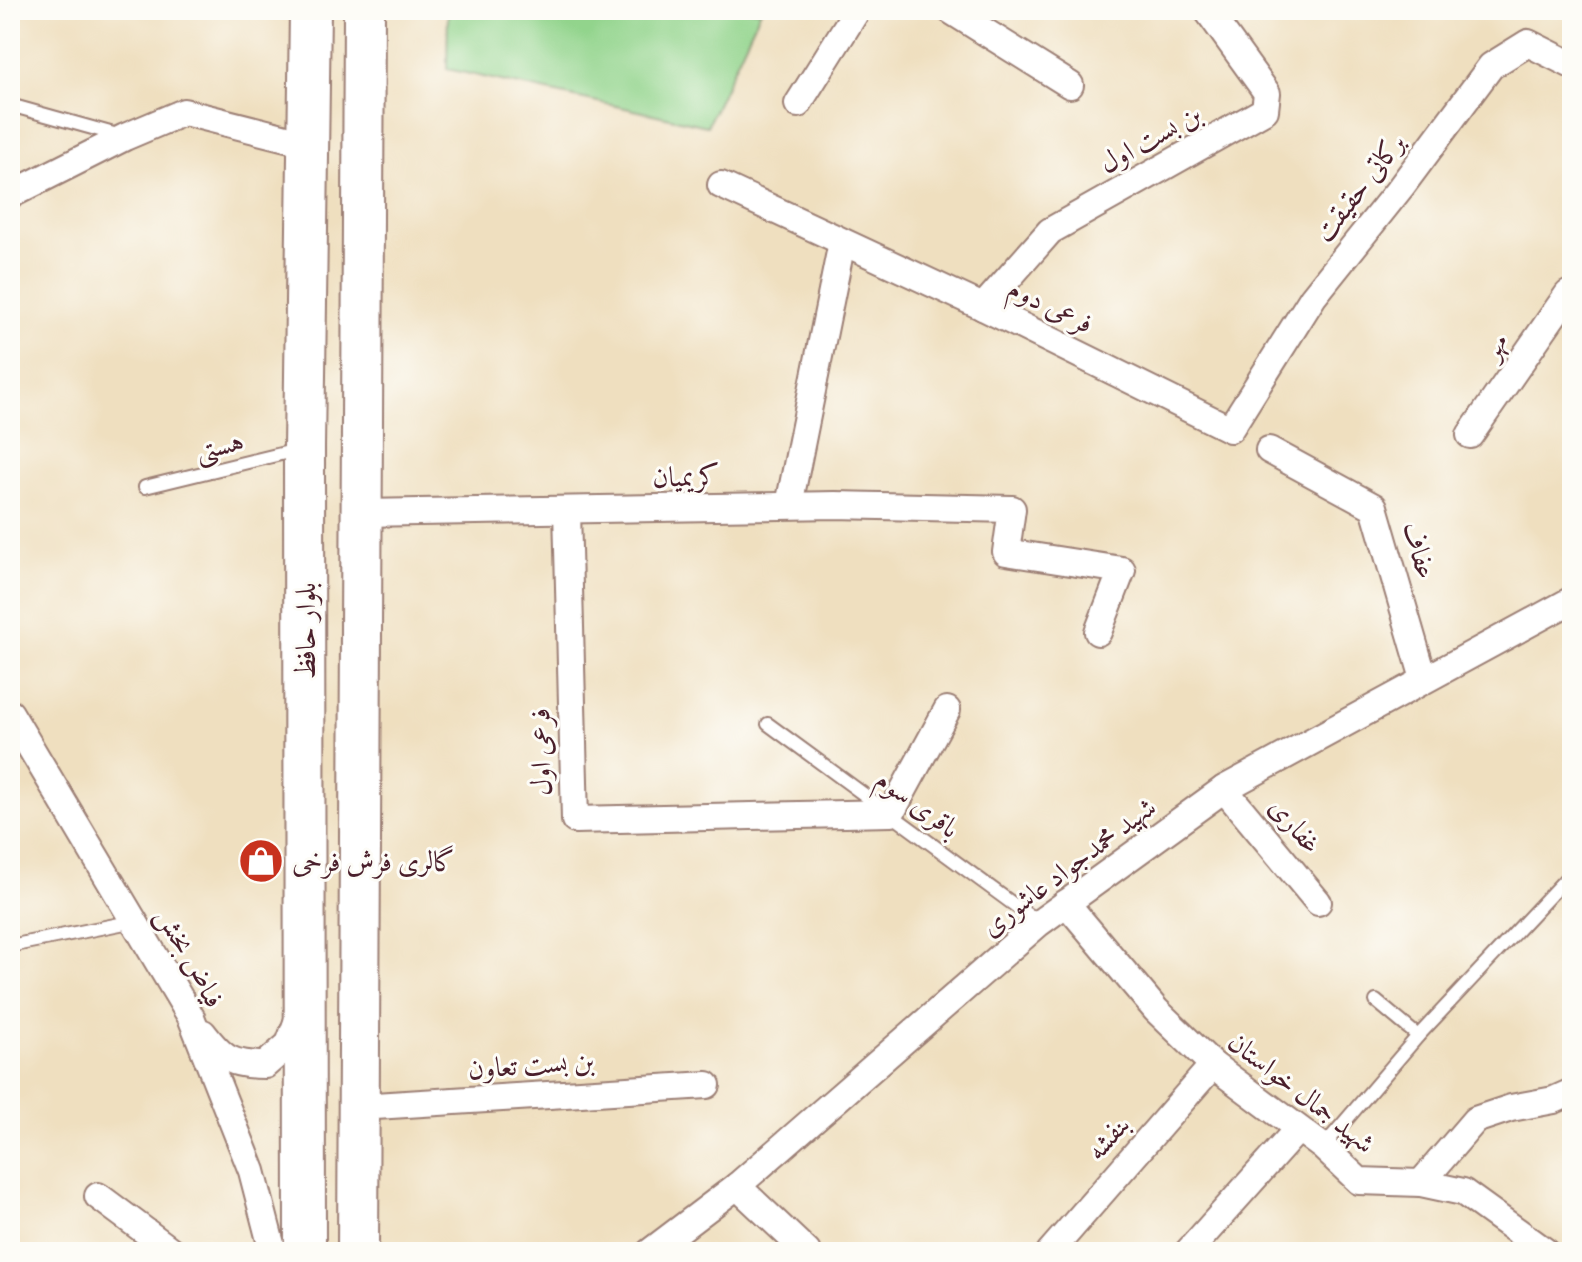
<svg xmlns="http://www.w3.org/2000/svg" width="1582" height="1262" viewBox="0 0 1582 1262" font-family="'IM FELL Double Pica',Amiri,serif">
<rect width="100%" height="100%" fill="#fdfcf7"/>
<filter id="ink" filterUnits="userSpaceOnUse"><feTurbulence type="fractalNoise" baseFrequency=".0125" numOctaves="2"/><feDisplacementMap in="SourceGraphic" scale="16" xChannelSelector="R" yChannelSelector="G"/><feConvolveMatrix kernelMatrix="1 2 1 2 8 2 1 2 1" color-interpolation-filters="sRGB"/></filter>
<filter id="wash" filterUnits="userSpaceOnUse"><feTurbulence type="fractalNoise" baseFrequency=".006" numOctaves="4" result="noise"/><feDisplacementMap in="SourceGraphic" scale="32" xChannelSelector="R" yChannelSelector="G"/><feGaussianBlur stdDeviation="1.8" result="paint"/><feColorMatrix in="noise" values="0 0 0 0 0 0 0 0 0 0 0 0 0 0 0 0 0 1.4 0 .05"/><feComposite in="paint" operator="in"/></filter>
<g filter="url(#wash)">
<rect width="100%" height="100%" fill="#efdfbf"/>
<!-- pitch -->
<path fill="#92d48c" stroke="#6e7a5c" stroke-width="2" d="M448,10H761L707,126L447,69Z"/>
</g>
<g filter="url(#ink)">
<g fill="none" stroke-linecap="round" stroke-linejoin="round">
<!-- lane casing -->
<g stroke="#9c7f75" stroke-width="16">
<g id="lane">
<path d="M10,16L12,10"/>
<path d="M10,105L121,136"/>
<path d="M145,487L297,450"/>
<path d="M768,724L1039,923"/>
<path d="M10,946L135,921"/>
<path d="M1376,1001L1418,1036"/>
<path d="M1323,1147L1418,1036L1572,872"/>
</g>
</g>
<!-- street casing -->
<g stroke="#9c7f75" stroke-width="30">
<g id="street">
<path d="M950,10L1070,85"/>
<path d="M798,104L857,10"/>
<path d="M721,185L983,307L1230,429L1313,297L1401,187L1491,66L1528,43L1572,65"/>
<path d="M10,195L125,137L184,112L310,144"/>
<path d="M983,307L1050,231L1265,110L1267,93L1207,10"/>
<path d="M1470,435L1568,294L1572,295"/>
<path d="M1269,450L1374,507L1424,679"/>
<path d="M789,505L842,242"/>
<path d="M567,510L575,820L891,813L947,710"/>
<path d="M362,513L835,505L1012,509L1006,552L1122,570L1098,632"/>
<path d="M10,713L191,1017L252,1171L273,1252"/>
<path d="M1224,789L1318,902"/>
<path d="M1066,903L1156,1010L1213,1065L1323,1147L1359,1181L1421,1183L1463,1192L1546,1252"/>
<path d="M203,1033C223,1059 231,1065 265,1065L289,1044L299,1017"/>
<path d="M359,1107L707,1085"/>
<path d="M1421,1183L1475,1120L1511,1108L1554,1100L1572,1092"/>
<path d="M737,1186L807,1252"/>
<path d="M98,1196L173,1252"/>
<path d="M650,1252L737,1186L1039,923L1224,789L1572,600"/>
<path d="M1050,1252L1213,1065"/>
<path d="M1188,1252L1298,1129"/>
</g>
</g>
<!-- primary casing -->
<g stroke="#9c7f75" stroke-width="44">
<g id="primary">
<path d="M305,1252L304,448L310,10"/>
<path d="M358,1252L364,10"/>
</g>
</g>
<!-- lane -->
<use href="#lane" stroke="#fff" stroke-width="12"/>
<!-- street -->
<use href="#street" stroke="#fff" stroke-width="26"/>
<!-- primary -->
<use href="#primary" stroke="#fff" stroke-width="40"/>
</g>
</g>
<!-- icons -->
<defs>
<g id="shop-disc" transform="scale(2.3)"><circle r="9.5" fill="#c8321e" stroke="#fdfcf7"/><path d="M-5-2.5h2.3a2.7 3.5 0 0 1 5.4 0H5L5.5 6h-11ZM-1.5-2.5h3a1.5 2.3 0 0 0-3 0Z" fill="#fff"/></g>
</defs>
<g fill-rule="evenodd">
<use href="#shop-disc" x="261" y="861"/>
</g>
<g text-anchor="middle" stroke-width="6" stroke-linejoin="round" paint-order="stroke">
<!-- street labels -->
<g font-size="28" fill="#4a1f2b" stroke="#fdfcf7">
<text transform="translate(1150 138) rotate(-29)" y="10">بن بست اول</text>
<text transform="translate(1359 187) rotate(-52)" y="10">برکاتی حقیقت</text>
<text transform="translate(1051 305) rotate(26)" y="10">فرعی دوم</text>
<text transform="translate(1494 345) rotate(-55)" y="10">مهر</text>
<text transform="translate(219 445) rotate(-14)" y="10">هستی</text>
<text transform="translate(686 476) rotate(-1)" y="10">کریمیان</text>
<text transform="translate(1420 550) rotate(74)" y="10">عفاف</text>
<text transform="translate(305 631) rotate(-90)" y="10">بلوار حافظ</text>
<text transform="translate(540 752) rotate(-91)" y="10">فرعی اول</text>
<text transform="translate(918 803) rotate(36)" y="10">باقری سوم</text>
<text transform="translate(1296 825) rotate(50)" y="10">غفاری</text>
<text transform="translate(1068 866) rotate(-37)" y="10">شهید محمدجواد عاشوری</text>
<text transform="translate(191 957) rotate(61)" y="10">فیاض بخش</text>
<text transform="translate(531 1064) rotate(-4)" y="10">بن‌ بست تعاون</text>
<text transform="translate(1302 1092) rotate(38)" y="10">شهید جمال خواستان</text>
<text transform="translate(1107 1137) rotate(-49)" y="10">بنفشه</text>
</g>
<!-- poi labels -->
<g font-size="28" fill="#4a1f2b" stroke="#fdfcf7" text-anchor="start">
<text x="292" y="871">گالری فرش فرخی</text>
</g>
</g>
<!-- margin -->
<rect width="1582" height="1262" fill="none" stroke="#fdfcf7" stroke-width="40"/>
</svg>
